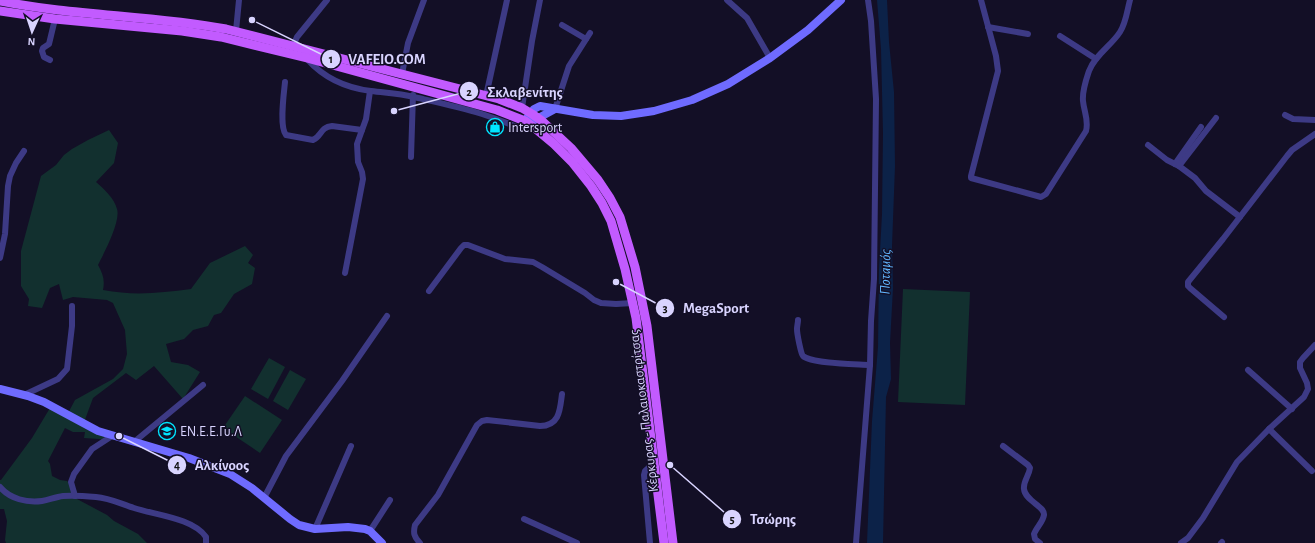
<svg xmlns="http://www.w3.org/2000/svg" width="1315" height="543" viewBox="0 0 1315 543" font-family="'Alegreya Sans',sans-serif">
<rect width="100%" height="100%" fill="#130f26"/>
<!-- green -->
<g fill="#12302f">
<path d="M109,130L118,143L114,163L96,182C105,190 114,198 117,209C121,221 104,253 98,265C103,274 105,280 103,290C134,296 160,293 191,289L210,263L245,246L253,255L248,263L255,268L252,284L234,294L221,313L214,315L208,326L193,330L184,339L166,344L171,362L188,365L200,372L183,399L154,366L136,380L126,373L93,398L83,425L107,437L103,440L99,439L84,438L85,432H73L65,428L48,461L50,464L52,476L60,480L67,481L77,491V499L107,515L114,521L138,534L147,543H6L5,540L7,521L4,509H0V480H1L32,438L50,408L66,417L75,400L113,379L123,369L127,354L125,330L113,303L107,300L73,297L63,300L59,284L50,288L42,308L28,306L29,299L21,286V251L41,176L56,165L64,155L72,149L88,140Z"/>
<path d="M903,289L970,292L965,405L898,402Z"/>
<path d="M269,358L285,367L268,399L251,389Z"/>
<path d="M290,370L306,379L288,410L273,401Z"/>
<path d="M245,396L282,420L260,453L223,428Z"/>
</g>
<!-- water -->
<path fill="#0c2248" d="M877,0H887L889,42L894,92L895,166L892,246L893,288L890,343L891,379L886,397L883,543H867L872,421L878,347L879,270L882,214L883,133L881,49Z"/>
<g fill="none" stroke-linecap="round" stroke-linejoin="round">
<!-- street -->
<g stroke="#3d3a85" stroke-width="6">
<path d="M727,0L747,18L770,58"/>
<path d="M981,0L996,56L998,71L971,176V178L1041,197L1046,194L1086,131C1089,120 1084,112 1083,101C1082,91 1086,80 1089,71C1095,55 1111,46 1120,32C1126,23 1127,11 1130,0"/>
<path d="M562,25L586,39"/>
<path d="M988,27L1028,34"/>
<path d="M236,31L239,0"/>
<path d="M1060,36L1096,59"/>
<path d="M293,46L297,37L327,0"/>
<path d="M307,59C324,78 346,88 371,91C386,93 398,93 414,97C436,102 460,107 482,114C494,118 505,122 517,127H520L528,123"/>
<path d="M50,60L44,57L42,51L43,48L49,44L55,19"/>
<path d="M402,74L408,43L424,0"/>
<path d="M285,82C284,93 279,127 286,135L313,140C322,136 320,127 332,126L362,130"/>
<path d="M486,96L507,0"/>
<path d="M522,108L532,41L540,0"/>
<path d="M555,109L569,66L590,33"/>
<path d="M1285,115L1293,119L1315,120"/>
<path d="M1148,145L1167,160L1179,166L1195,178L1206,191L1240,217"/>
<path d="M411,157L413,95"/>
<path d="M1175,164L1201,127"/>
<path d="M1179,166L1216,118"/>
<path d="M0,258L5,234L8,186L10,176L16,163L24,151"/>
<path d="M345,273L363,179L362,172L358,162L357,144L366,119L370,91"/>
<path d="M429,291L461,248L464,245H468L505,259L533,262L542,267L585,293L594,300L601,303L616,304L633,303"/>
<path d="M1224,317L1190,288L1188,286V282L1223,239L1287,156L1292,150L1315,134"/>
<path d="M798,320C798,323 797,326 797,329C797,334 801,354 803,356C812,364 857,364 870,365"/>
<path d="M1248,370L1292,409"/>
<path d="M24,395L58,379L67,369L72,326V306"/>
<path d="M1269,429L1312,471"/>
<path d="M134,442L203,385"/>
<path d="M1003,446L1028,465L1030,468C1029,476 1023,481 1024,489C1025,501 1045,506 1044,515C1043,522 1036,528 1034,534L1035,539L1040,543"/>
<path d="M0,487C10,499 27,503 42,501C49,500 55,497 63,496C74,495 85,496 96,497C110,498 121,504 134,508C155,515 193,518 206,537V543"/>
<path d="M75,496L71,482L74,474L92,449L112,436"/>
<path d="M264,498L286,456L342,381L387,316"/>
<path d="M524,519L577,543"/>
<path d="M315,529L351,446"/>
<path d="M370,531L390,500"/>
<path d="M420,543C414,537 413,533 415,525L438,495L477,425L482,421L487,420L540,426C560,426 560,409 562,394"/>
<path d="M650,543L644,475L645,471L654,463"/>
<path d="M856,543L870,365L871,321L874,279L876,99L871,21L868,0"/>
<path d="M1181,543L1188,538L1203,518L1237,462L1269,429L1304,397L1308,389L1307,383L1300,368V362L1303,358L1315,345"/>
<path d="M1221,543L1222,542"/>
</g>
<!-- secondary -->
<g stroke="#6f6bff" stroke-width="8">
<path d="M527,118L534,109L540,106L593,115L621,116L654,111L692,100L728,84L770,58L808,30L841,0"/>
<path d="M533,121L555,109"/>
<path d="M0,389L28,396L44,402L98,431L189,458L230,474L252,488L290,519L299,525L315,529L348,527L365,529L370,531L382,543"/>
</g>
<!-- primary -->
<g stroke="#c25bff" stroke-width="9">
<path d="M0,1C74,16 151,15 226,29L499,99L522,108L532,114L542,121L571,148L598,180L610,198L620,217L635,267L647,326L673,543"/>
<path d="M0,11L55,19L182,31L221,37L307,58L497,110L525,121L536,129L554,144L572,162L591,186L602,203L611,221L625,269L636,318L664,543"/>
</g>
</g>
<!-- icons -->
<defs>
<g id="shop-ring" transform="scale(0.9)"><circle r="9.5" fill="#130f26" stroke="#00e5ff" stroke-width="1.5"/><path d="M-5-2.5h2.3a2.7 3.5 0 0 1 5.4 0H5L5.5 6h-11ZM-1.5-2.5h3a1.5 2.3 0 0 0-3 0Z" fill="#00e5ff"/></g>
<g id="school-ring" transform="scale(0.9)"><circle r="9.5" fill="#130f26" stroke="#00e5ff" stroke-width="1.5"/><path d="M0-5L7-2L0 1L-7-2ZM-4 1L0 2.5L4 1V4Q0 6-4 4Z" fill="#00e5ff"/></g>
</defs>
<g fill-rule="evenodd">
<use href="#shop-ring" x="495" y="127"/>
<use href="#school-ring" x="167" y="431"/>
</g>
<g text-anchor="middle" stroke-width="3" stroke-linejoin="round" paint-order="stroke">
<!-- poi labels -->
<g font-size="14" fill="#d9d4ff" stroke="#130f26" text-anchor="start">
<text x="508" y="132">Intersport</text>
<text x="180" y="436">ΕΝ.Ε.Ε.Γυ.Λ</text>
</g>
<!-- street labels -->
<g font-size="14" fill="#d9d4ff" stroke="#130f26">
<text transform="translate(643 411) rotate(-97)" y="5">Κέρκυρας - Παλαιοκαστρίτσας</text>
</g>
<!-- water labels -->
<g font-size="15" font-style="italic" fill="#62b6ff" stroke="#130f26">
<text transform="translate(885 272) rotate(-89)" y="5">Ποταμός</text>
</g>
</g>
<!-- callouts -->
<path fill="none" stroke="#d9d4ff" stroke-width="1.5" d="M252 20L331 59M394 111L469 91M616 282L665 308M119 436L177 465M670 465L732 519"/>
<g fill="#d9d4ff" stroke="#130f26" stroke-width="1.5">
<circle cx="252" cy="20" r="4"/>
<circle cx="394" cy="111" r="4"/>
<circle cx="616" cy="282" r="4"/>
<circle cx="119" cy="436" r="4"/>
<circle cx="670" cy="465" r="4"/>
<circle cx="331" cy="59" r="10"/>
<circle cx="469" cy="91" r="10"/>
<circle cx="665" cy="308" r="10"/>
<circle cx="177" cy="465" r="10"/>
<circle cx="732" cy="519" r="10"/>
</g>
<g font-size="12" text-anchor="middle" font-weight="bold" fill="#111">
<text x="331" y="63">1</text>
<text x="469" y="96">2</text>
<text x="665" y="312">3</text>
<text x="177" y="469">4</text>
<text x="732" y="523">5</text>
</g>
<g font-size="15" text-anchor="middle" font-weight="bold" fill="#d9d4ff" stroke="#130f26" stroke-width="3" stroke-linejoin="round" paint-order="stroke">
<text x="387" y="64">VAFEIO.COM</text>
<text x="525" y="97">Σκλαβενίτης</text>
<text x="716" y="313">MegaSport</text>
<text x="222" y="470">Αλκίνοος</text>
<text x="773" y="524">Τσώρης</text>
</g>
<!-- north arrow -->
<g transform="translate(32 32) rotate(183)" stroke="#130f26" stroke-width="3" paint-order="stroke">
<path d="M0-3L7 15L0 10L-7 15Z" fill="#d9d4ff"/>
<text y="-6" font-size="11" font-weight="bold" text-anchor="middle" fill="#d9d4ff">N</text>
</g>
</svg>
